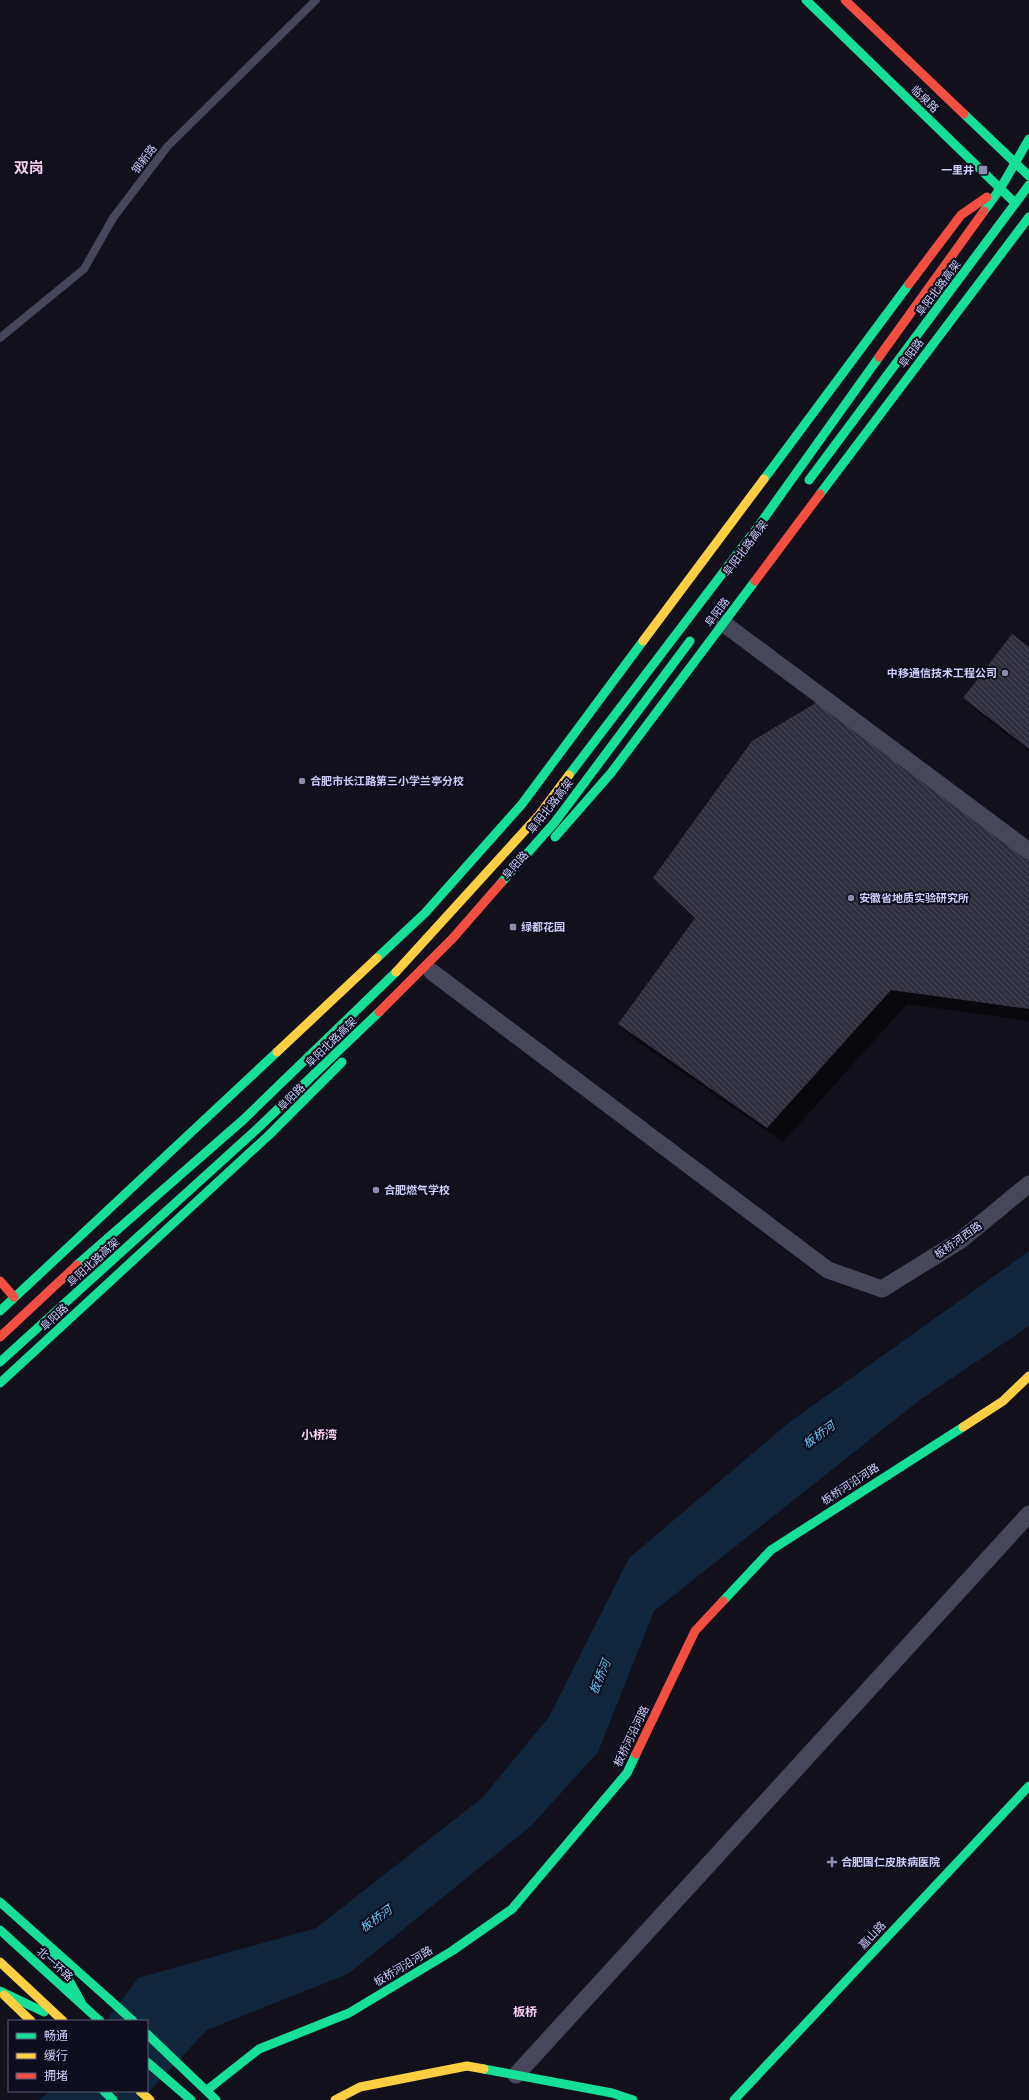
<svg xmlns="http://www.w3.org/2000/svg" width="1029" height="2100" viewBox="0 0 1029 2100" font-family="'Public Sans','Noto Sans SC',sans-serif">
<defs>
<pattern id="building-back-hatch" width="6" height="6" patternUnits="userSpaceOnUse"><rect width="6" height="6" fill="#2f2e3c"/><path d="M-1 5l2 2M0 0l6 6M5-1l2 2" fill="none" stroke="#4c4b59"/></pattern>
</defs>
<rect width="100%" height="100%" fill="#12101a"/>
<!-- water -->
<path fill="#10263c" d="M1029,1251V1326L921,1399L654,1611L598,1752L531,1826L348,1974L207,2030L141,2100H39L50,2091H147V2021H106L138,1978L316,1928L482,1798L549,1717L629,1558L791,1421Z"/>
<!-- shadow -->
<g fill="#0007">
<path d="M1029,649V751L979,713L964,698Z"/>
<path d="M1029,852V1021L907,1004L783,1142L634,1039L619,1024Z"/>
</g>
<!-- building -->
<g fill="url(#building-back-hatch)">
<path d="M1012,634L1029,647V749L963,698Z"/>
<path d="M824,698L1029,851V1009L891,990L767,1128L618,1024L695,918L653,878L752,741Z"/>
</g>
<g fill="none" stroke-linecap="round" stroke-linejoin="round">
<!-- lane -->
<path stroke="#464859" stroke-width="8" d="M0,338L84,269L113,218L167,147L316,0"/>
<!-- street -->
<g stroke="#464859" stroke-width="17">
<path d="M723,623L1029,851"/>
<path d="M432,972L828,1270L882,1289L961,1240L1029,1184"/>
<path d="M516,2075L1029,1514"/>
</g>
<!-- fast -->
<g stroke="#16e098" stroke-width="9">
<path d="M806,0L1013,201"/>
<path d="M964,114L1029,176"/>
<path d="M984,211L1000,189L1029,139"/>
<path d="M764,479L909,284"/>
<path d="M809,480L1029,185"/>
<path d="M820,494L1029,217"/>
<path d="M569,775L757,528L879,357"/>
<path d="M555,837L611,773L755,581"/>
<path d="M501,883L555,822L690,641"/>
<path d="M377,958L425,913L522,804L643,641"/>
<path d="M77,1265L243,1120L396,972"/>
<path d="M0,1311L277,1052"/>
<path d="M0,1362L258,1128L379,1012"/>
<path d="M0,1383L269,1135L342,1062"/>
<path d="M723,1601L771,1550L963,1427"/>
<path d="M0,1902L110,2000"/>
<path d="M0,1930L100,2021"/>
<path d="M52,1950L81,2002"/>
<path d="M0,1991L44,2012"/>
<path d="M110,2000L133,2021"/>
<path d="M147,2034L216,2100"/>
<path d="M147,2062L191,2100"/>
<path d="M484,2069L612,2093L633,2100"/>
<path d="M207,2090L259,2049L349,2013L452,1951L512,1909L627,1773L636,1754"/>
<path d="M104,2091L113,2100"/>
<path d="M734,2100L1029,1786"/>
</g>
<!-- slow -->
<g stroke="#ffcf43" stroke-width="9">
<path d="M643,641L764,479"/>
<path d="M396,972L539,815L569,775"/>
<path d="M277,1052L377,958"/>
<path d="M963,1427L1003,1401L1029,1376"/>
<path d="M0,1962L63,2021"/>
<path d="M4,1995L31,2021"/>
<path d="M140,2091L150,2100"/>
<path d="M335,2100L360,2087L467,2066L484,2069"/>
</g>
<!-- jam -->
<g stroke="#f24e42" stroke-width="9">
<path d="M845,0L964,114"/>
<path d="M909,284L961,215L987,197"/>
<path d="M879,357L984,211"/>
<path d="M755,581L820,494"/>
<path d="M379,1012L453,938L501,883"/>
<path d="M0,1281L14,1297"/>
<path d="M0,1337L77,1265"/>
<path d="M636,1754L695,1631L723,1601"/>
</g>
</g>
<!-- markers -->
<g fill="#8c8cac" stroke="#0e0d1d" stroke-width="1.5">
<rect x="978" y="165" width="10" height="10" rx="2"/>
<circle cx="1005" cy="673" r="4"/>
<circle cx="302" cy="781" r="4"/>
<circle cx="851" cy="898" r="4"/>
<rect x="509" y="923" width="8" height="8" rx="2"/>
<circle cx="376" cy="1190" r="4"/>
<path d="M830 1856h4v4h4v4h-4v4h-4v-4h-4v-4h4z"/>
</g>
<g text-anchor="middle" stroke-width="4" stroke-linejoin="round" paint-order="stroke">
<!-- street labels -->
<g font-size="11" fill="#cdcefb" stroke="#0e0d1d">
<text transform="translate(925 99) rotate(44)" y="4">临泉路</text>
<text transform="translate(144 159) rotate(-53)" y="4">钢新路</text>
<text transform="translate(938 288) rotate(-53)" y="4">阜阳北路高架</text>
<text transform="translate(911 353) rotate(-53)" y="4">阜阳路</text>
<text transform="translate(745 548) rotate(-53)" y="4">阜阳北路高架</text>
<text transform="translate(717 612) rotate(-53)" y="4">阜阳路</text>
<text transform="translate(550 806) rotate(-52)" y="4">阜阳北路高架</text>
<text transform="translate(515 865) rotate(-49)" y="4">阜阳路</text>
<text transform="translate(331 1042) rotate(-44)" y="4">阜阳北路高架</text>
<text transform="translate(291 1097) rotate(-45)" y="4">阜阳路</text>
<text transform="translate(958 1240) rotate(-35)" y="4">板桥河西路</text>
<text transform="translate(93 1262) rotate(-42)" y="4">阜阳北路高架</text>
<text transform="translate(54 1317) rotate(-43)" y="4">阜阳路</text>
<text transform="translate(850 1484) rotate(-33)" y="4">板桥河沿河路</text>
<text transform="translate(631 1736) rotate(-64)" y="4">板桥河沿河路</text>
<text transform="translate(872 1935) rotate(-47)" y="4">嘉山路</text>
<text transform="translate(55 1964) rotate(42)" y="4">北一环路</text>
<text transform="translate(403 1966) rotate(-31)" y="4">板桥河沿河路</text>
</g>
<!-- poi labels -->
<g font-size="11" font-weight="bold" fill="#cdcefb" stroke="#0e0d1d" text-anchor="start">
<text x="974" y="174" text-anchor="end">一里井</text>
<text x="997" y="677" text-anchor="end">中移通信技术工程公司</text>
<text x="310" y="785">合肥市长江路第三小学兰亭分校</text>
<text x="859" y="902">安徽省地质实验研究所</text>
<text x="521" y="931">绿都花园</text>
<text x="384" y="1194">合肥燃气学校</text>
<text x="841" y="1866">合肥国仁皮肤病医院</text>
</g>
<!-- neighbourhood labels -->
<g font-size="12" font-weight="bold" fill="#fbcff1" stroke="#0e0d1d">
<text x="319" y="1439">小桥湾</text>
<text x="525" y="2016">板桥</text>
</g>
<!-- water labels -->
<g font-size="12" font-style="italic" fill="#64c4f3" stroke="#0e0d1d">
<text transform="translate(819 1435) rotate(-36)" y="4">板桥河</text>
<text transform="translate(600 1677) rotate(-67)" y="4">板桥河</text>
<text transform="translate(376 1919) rotate(-36)" y="4">板桥河</text>
</g>
<!-- district labels -->
<g font-size="15" font-weight="bold" fill="#fbcff1" stroke="#0e0d1d">
<text x="29" y="173">双岗</text>
</g>
</g>
<!-- legend -->
<rect x="8" y="2020" width="140" height="72" fill="#0e0d1d" stroke="#5a5a76"/>
<rect x="16" y="2033" width="20" height="6" fill="#16e098" stroke="#5a5a76"/>
<text x="44" y="2040" font-size="12" fill="#cdcefb">畅通</text>
<rect x="16" y="2053" width="20" height="6" fill="#ffcf43" stroke="#5a5a76"/>
<text x="44" y="2060" font-size="12" fill="#cdcefb">缓行</text>
<rect x="16" y="2073" width="20" height="6" fill="#f24e42" stroke="#5a5a76"/>
<text x="44" y="2080" font-size="12" fill="#cdcefb">拥堵</text>
</svg>
